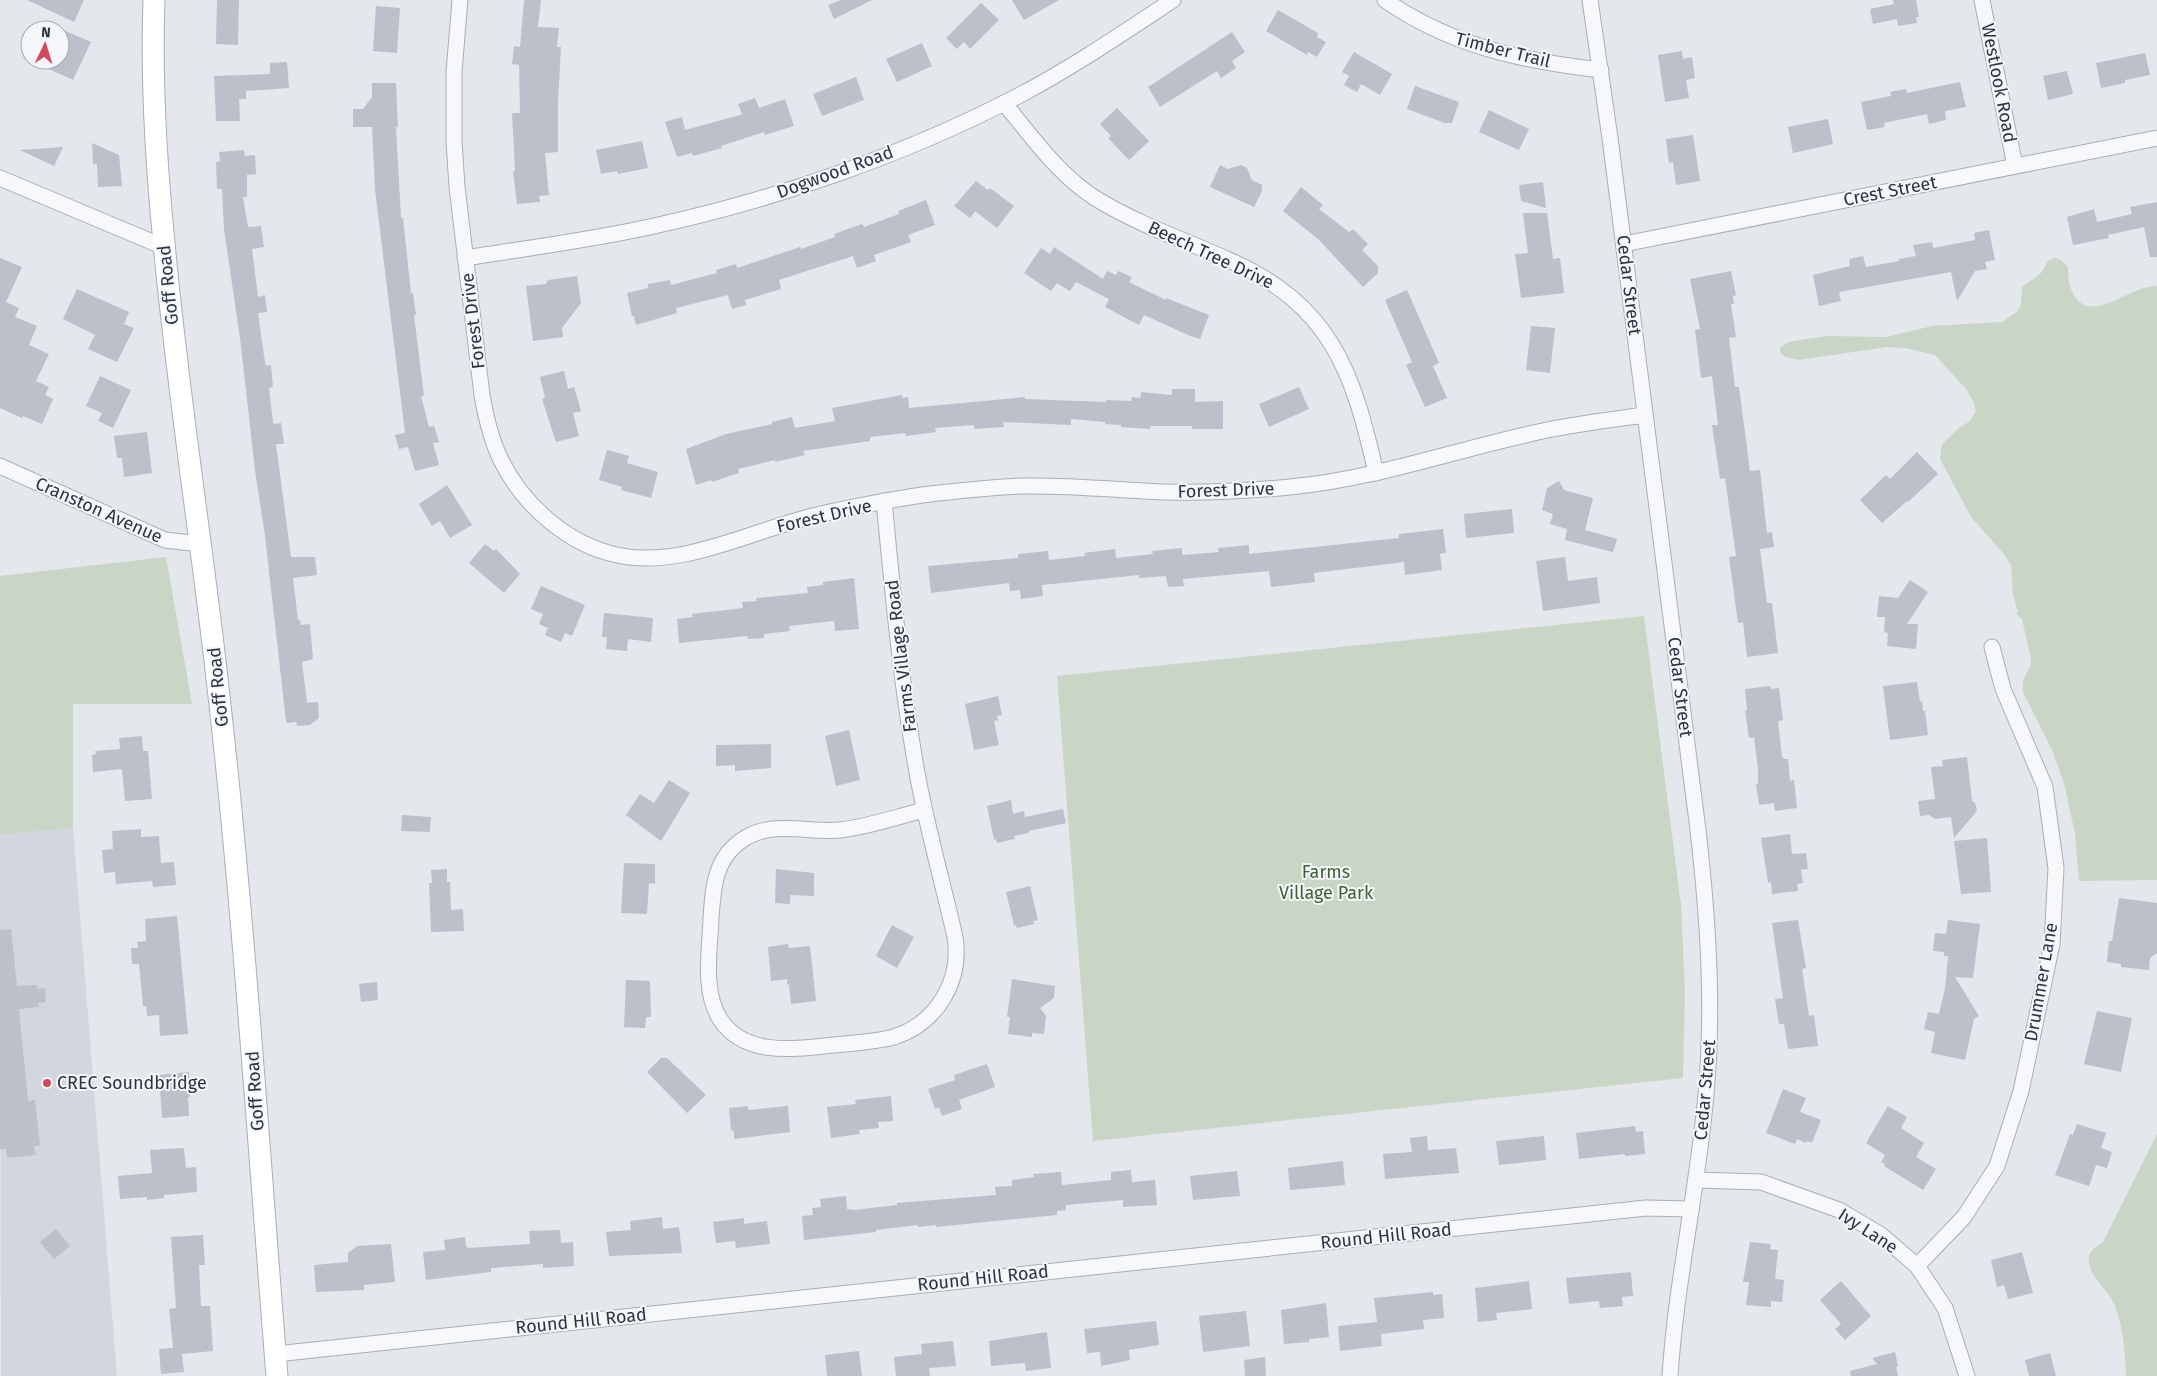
<svg xmlns="http://www.w3.org/2000/svg" width="2157" height="1376" viewBox="0 0 2157 1376" font-family="'Fira Sans',sans-serif">
<rect width="100%" height="100%" fill="#e4e7ec"/>
<!-- built -->
<path fill="#d2d6de" d="M73,828L117,1376H1L0,835Z"/>
<!-- green -->
<g fill="#c9d6c5">
<path d="M2054,258L2061,260L2068,267C2069,274 2068,280 2070,286C2082,324 2115,299 2138,290C2144,287 2151,287 2157,286V880L2079,881L2075,834L2065,787L2053,752L2023,692V680L2031,664V659L2022,619L2016,614L2018,612L2013,595L2011,565L2002,552L1971,517L1940,459L1942,444L1958,429L1970,421L1976,411L1973,401L1966,389L1935,355L1905,348L1887,347L1799,360L1785,357L1780,352V348L1788,342L1827,336L1886,337L1932,326L2002,322L2018,311L2021,304L2022,287L2041,273L2048,261Z"/>
<path d="M166,557L192,704H73V828L0,835V576Z"/>
<path d="M1644,616L1681,905L1685,991L1683,1078L1093,1141L1057,676Z"/>
<path d="M2157,1134V1376H2126C2126,1356 2122,1317 2112,1300C2105,1287 2086,1273 2089,1256C2090,1250 2098,1246 2103,1242Z"/>
</g>
<!-- building -->
<g fill="#bbc0ca">
<path d="M27,0H84L74,22Z"/>
<path d="M217,0H239L238,45L216,44Z"/>
<path d="M524,0H541L538,27L559,28L557,47H561L558,102V152L545,153L549,195L539,196L540,202L517,204L513,171H515L512,113H520L519,65L512,64L514,46L520,47Z"/>
<path d="M841,0H872L834,19L828,5Z"/>
<path d="M1012,0H1059L1024,20Z"/>
<path d="M1893,0H1916L1919,17H1916L1917,23L1898,26L1897,19L1873,24L1870,9L1894,4Z"/>
<path d="M981,3L999,20L970,49L964,42L957,49L946,38Z"/>
<path d="M376,6L400,8L397,53L373,51Z"/>
<path d="M1278,10L1318,33L1317,37L1326,42L1317,57L1308,52L1307,55L1266,31Z"/>
<path d="M66,31L91,42L73,80L29,60H60V45Z"/>
<path d="M1232,32L1245,52L1232,61L1236,68L1221,78L1217,71L1160,107L1148,87Z"/>
<path d="M922,43L932,66L897,82L886,59Z"/>
<path d="M1682,51L1683,59L1692,57L1695,78L1686,80L1689,98L1665,102L1658,55Z"/>
<path d="M1354,52L1392,74L1380,95L1361,84L1357,92L1344,85L1349,76L1342,72Z"/>
<path d="M2145,53L2150,75L2125,80V83L2101,88L2096,63Z"/>
<path d="M287,62L289,88L246,91V99H239L240,121H216L214,76L270,74V63Z"/>
<path d="M2067,71L2073,94L2048,100L2043,76Z"/>
<path d="M856,77L864,100L822,116L813,94Z"/>
<path d="M1960,82L1966,107L1945,111L1946,120L1929,124L1927,114L1884,123L1885,127L1867,130L1861,102L1891,96L1890,92L1906,89L1907,93Z"/>
<path d="M372,83H396L398,127H396L401,218H403L411,293H413L416,315H414L424,396H421L429,427L434,426L439,442L433,443L439,465L415,471L408,447L399,449L395,435L405,433L375,190L372,127H353V109H363L372,97Z"/>
<path d="M1415,86L1459,102L1452,123H1445L1407,109Z"/>
<path d="M755,98L759,108L785,99L794,126L765,135L764,132L721,146L722,148L693,156L692,153L677,157L665,122L682,117L685,130L740,115L742,114L738,104Z"/>
<path d="M1117,108L1149,141L1129,160L1108,138L1111,136L1100,124Z"/>
<path d="M1489,110L1529,129L1519,150L1479,132Z"/>
<path d="M1828,119L1833,144L1793,153L1788,127Z"/>
<path d="M1693,135L1700,181L1676,185L1673,162L1669,163L1666,139Z"/>
<path d="M642,141L648,168L618,174L617,171L601,174L596,150Z"/>
<path d="M92,143L119,155L122,186L98,187L97,164H93Z"/>
<path d="M63,147L54,166L20,150Z"/>
<path d="M244,150L245,156L255,155L256,174L247,175V197H243L248,227L261,226L264,247L252,249L258,297L265,295L267,312L258,313L264,356L266,366L271,365L273,387L269,388L273,422L274,424L281,423L284,444H276L291,557H315L317,575L293,578L298,620H300L301,625L310,624L313,659L302,662L307,703L318,702L319,718L310,725L297,726L296,722L287,723L286,721L265,536L255,470L240,338L224,229L222,189H217L216,162L220,161L219,152Z"/>
<path d="M1220,165L1228,169L1241,165L1247,168L1252,180L1262,185V191L1254,207L1210,187Z"/>
<path d="M976,181L988,190L990,188L1014,206L997,228L975,211L970,218L954,206Z"/>
<path d="M1543,182L1546,208L1521,201L1519,185Z"/>
<path d="M1301,187L1323,205L1319,209L1349,232L1353,229L1368,244L1362,250L1378,266V273L1363,287L1318,239L1283,211Z"/>
<path d="M926,200L935,225L908,235L911,242L874,255L876,261L857,268L853,256L779,280L781,289L745,300L746,305L732,309L728,295L676,308L677,313L636,325L634,316H632L627,293L648,288V284L670,280L671,285L717,273L716,270L736,264L737,268L800,247L801,249L835,237L834,234L862,224L864,227L899,214L898,211Z"/>
<path d="M2157,202V257H2150L2144,227L2108,235L2109,238L2073,245L2067,217L2094,209L2097,222L2132,214L2130,207Z"/>
<path d="M1523,213H1547L1553,259L1560,258L1564,293L1521,298L1515,254L1528,253Z"/>
<path d="M1989,230L1995,260L1985,262L1987,269L1975,271L1957,301L1951,272L1839,292L1841,301L1819,306L1813,275L1850,266L1849,259L1863,256L1866,267L1899,261V259L1916,256L1913,245L1932,242L1933,248L1975,240L1974,233Z"/>
<path d="M1054,247L1103,279L1107,271L1116,275L1118,271L1132,277L1129,282L1166,300V298L1209,315L1200,339L1188,335L1144,315L1139,325L1105,307L1109,299L1076,282L1070,291L1057,283L1051,291L1024,273L1041,248L1050,254Z"/>
<path d="M0,258L22,267L6,302L19,308L15,317L37,326L29,345L49,354L36,381L49,387L45,395L53,399L42,424L23,416L22,418L0,408Z"/>
<path d="M1731,271L1736,295L1733,296L1734,304H1731L1736,337L1729,338L1735,387H1739L1750,471L1760,470L1767,533L1772,532L1774,547L1760,549L1767,603H1772L1778,653L1747,657L1743,622L1738,623L1729,557L1736,556L1725,478L1720,479L1712,425H1718L1712,376L1701,378L1695,330L1700,329L1690,279Z"/>
<path d="M577,276L581,303L562,328L563,337L533,341L526,286L546,284L548,280Z"/>
<path d="M77,289L129,312L124,324L134,328L117,362L88,349L95,335L63,319Z"/>
<path d="M1407,290L1439,363L1433,366L1447,398L1425,407L1406,365L1412,362L1385,300Z"/>
<path d="M1531,326L1555,328L1550,373L1526,370Z"/>
<path d="M564,371L568,389L574,387L581,411L573,413L579,436L556,442L542,399L545,398L540,377Z"/>
<path d="M100,376L131,390L113,428L98,421L102,413L86,406Z"/>
<path d="M1299,387L1309,409L1269,427L1259,404Z"/>
<path d="M1172,389H1195V402L1223,401V429H1192V426H1150V429L1121,427V425L1105,424V422L1071,419V425L1003,422L1004,427L974,429V425L935,428L936,432L906,436L905,433L870,437V441L803,451L805,455L775,462V460L738,469L739,473L712,482L711,480L696,485L686,449L726,434L772,424V422L792,417L795,428L835,421L832,408L902,395V398L908,397L909,408L1025,397V399L1106,402V400L1131,401L1132,397L1140,398L1141,392L1172,395Z"/>
<path d="M147,432L152,473L124,477L122,458H117L114,436Z"/>
<path d="M607,450L629,456L627,463L658,472L651,498L621,490L622,487L599,480Z"/>
<path d="M1917,452L1938,474L1908,502L1907,501L1882,523L1860,500L1886,475L1890,479Z"/>
<path d="M1559,481L1564,490L1593,498L1585,530L1617,539L1613,552L1565,540L1567,529L1550,524L1553,514L1542,510L1547,488Z"/>
<path d="M447,485L472,525L450,538L440,521L432,526L419,504Z"/>
<path d="M1512,509L1514,533L1466,538L1464,514Z"/>
<path d="M1443,529L1446,553L1440,554L1442,570L1405,575L1404,562L1314,573L1315,582L1271,587L1269,571L1183,579L1184,586L1168,587L1166,576L1139,578V575L1042,585L1043,596L1021,599L1020,590L1010,591L1009,583L931,593L928,566L1018,558V554L1048,551L1049,560L1085,556L1084,553L1115,549L1116,558L1153,554L1152,551L1182,548V555L1219,552L1218,548L1249,545V554L1399,538V534Z"/>
<path d="M485,544L494,551L496,549L520,574L504,593L469,563Z"/>
<path d="M1565,557L1568,581L1597,577L1600,603L1543,611L1536,561Z"/>
<path d="M854,578L859,629L835,631L834,621L789,626L790,631L764,634V638L748,639L747,636L679,643L677,619L693,617L692,614L743,608L742,602L757,601L756,598L808,593L807,587L823,585V582Z"/>
<path d="M1910,580L1928,592L1907,624H1918L1916,649L1887,646L1888,633L1884,632L1885,617H1877L1879,596L1898,598Z"/>
<path d="M541,586L585,605L572,636L565,633L561,642L545,635L548,628L539,624L543,614L531,609Z"/>
<path d="M604,613L653,618L651,642L628,639L627,651L606,649L607,637H602Z"/>
<path d="M1917,682L1920,702L1922,701L1923,711H1925L1928,735L1890,740L1883,686Z"/>
<path d="M1770,686L1771,689L1779,688L1783,720L1778,721L1782,756L1784,759H1788L1790,781L1794,780L1797,808L1775,811L1774,803L1759,805L1756,784H1758V769L1754,737L1749,738L1745,711L1747,710L1745,689Z"/>
<path d="M998,696L1002,715L997,716L998,720L994,721L999,745L974,750L965,704Z"/>
<path d="M849,730L860,780L836,786L825,736Z"/>
<path d="M142,736L143,751H148L152,799L125,801L122,769L93,772L92,755L96,754L95,751L120,749L119,738Z"/>
<path d="M771,744V768L735,771V765L716,766V745Z"/>
<path d="M1967,757L1972,801L1975,803L1977,811L1954,838L1951,817L1935,819L1929,815L1920,816L1918,801L1935,799L1931,767L1943,766L1942,760Z"/>
<path d="M669,780L690,793L661,841L626,815L640,794L654,803Z"/>
<path d="M1011,800L1013,814L1024,811L1025,817L1063,809L1066,823L1029,831V833L1014,836L1015,839L997,843L996,839L994,840L987,806Z"/>
<path d="M402,815L431,817L430,832L401,831Z"/>
<path d="M141,829V837L159,836L161,863L174,862L176,885L153,887L152,881L116,884L115,872L104,873L102,850L113,849L112,831Z"/>
<path d="M1790,834L1792,854L1806,853L1808,869L1801,870L1803,883L1797,884L1798,891L1772,894L1771,882L1768,883L1761,838Z"/>
<path d="M1987,838L1991,892L1961,894L1954,841Z"/>
<path d="M624,863L655,864V884L649,883L647,914L621,913Z"/>
<path d="M447,869V882H450L451,910L463,909L464,931L431,932L429,883H432L431,870Z"/>
<path d="M776,869L814,873V896L790,895V904L775,903Z"/>
<path d="M1030,886L1038,920L1033,921L1034,924L1017,928L1016,925L1014,926L1006,892Z"/>
<path d="M2119,898L2157,903V953L2150,958L2149,970L2121,967V964L2107,962L2109,941H2112L2113,935Z"/>
<path d="M177,916L188,1034L160,1036L159,1015L147,1016L146,1006H143L139,964H132L131,948H138L137,942L146,941L145,919Z"/>
<path d="M1798,920L1806,968L1802,969L1809,1016L1814,1015L1818,1046L1788,1049L1784,1024H1779L1775,999L1783,998L1772,923Z"/>
<path d="M1948,920L1980,924L1973,978L1955,977L1979,1016L1974,1019L1965,1060L1931,1053L1935,1032L1924,1029L1928,1012L1939,1014L1945,988L1948,956H1944V952L1933,951L1935,933L1946,934Z"/>
<path d="M892,925L914,937L897,968L876,956Z"/>
<path d="M11,929L17,986L37,985V989L45,988L46,1002L38,1003L39,1007L19,1009L28,1101L35,1100L40,1145L34,1146L36,1155L7,1158L6,1149H0V930Z"/>
<path d="M788,944L789,948L810,946L816,1001L791,1004L789,984L787,985V979L771,981L768,947Z"/>
<path d="M1012,979L1055,986L1054,998L1040,1008L1046,1016L1044,1034L1032,1033V1037L1008,1034L1010,1017H1007Z"/>
<path d="M626,980L650,981L651,1017H646L645,1028L624,1027Z"/>
<path d="M377,982L378,1000L361,1002L359,984Z"/>
<path d="M2097,1011L2132,1018L2121,1072L2084,1064Z"/>
<path d="M661,1058H667L706,1095L687,1113L647,1072Z"/>
<path d="M987,1064L995,1087L959,1100L962,1109L942,1116L939,1107L935,1109L928,1089L955,1080L954,1075Z"/>
<path d="M189,1072L190,1097H188L189,1116L162,1118L159,1075Z"/>
<path d="M1783,1089L1806,1098L1800,1112L1821,1120L1812,1143L1807,1141L1806,1143L1797,1139L1795,1144L1766,1133Z"/>
<path d="M891,1096L893,1121L878,1122L879,1128L859,1130L860,1134L831,1138L827,1107L856,1104L855,1100Z"/>
<path d="M748,1106V1110L788,1106L790,1132L734,1139V1130L731,1131L729,1108Z"/>
<path d="M1888,1106L1907,1117L1901,1128L1924,1143L1916,1157L1936,1169L1923,1190L1884,1166L1885,1164L1881,1162L1885,1155L1866,1143Z"/>
<path d="M2077,1124L2106,1133L2101,1148L2112,1152L2107,1168L2096,1165L2089,1186L2055,1175L2070,1134L2073,1135Z"/>
<path d="M1635,1126L1636,1132L1643,1131L1645,1154L1625,1156V1154L1579,1159L1576,1133Z"/>
<path d="M1427,1136L1428,1150L1456,1148L1459,1173L1385,1179L1383,1154L1412,1152L1410,1138Z"/>
<path d="M1544,1136L1546,1160L1499,1165L1496,1141Z"/>
<path d="M184,1148L186,1168L196,1167L197,1192L164,1195V1198L147,1200V1197L120,1199L118,1176L152,1173L150,1150Z"/>
<path d="M1343,1161L1345,1185L1290,1190L1288,1168Z"/>
<path d="M1131,1170L1132,1182L1155,1180L1157,1205L1123,1207V1200L1066,1205V1210L1057,1211V1215L936,1227V1225L918,1227V1225L876,1230V1232L804,1240L802,1216L813,1215L812,1208L821,1207L820,1199L846,1196L847,1209L854,1210L897,1205V1203L996,1195L995,1187L1012,1186V1180L1034,1177L1033,1174L1061,1172L1062,1185L1111,1180V1172Z"/>
<path d="M1237,1171L1240,1196L1193,1200L1190,1176Z"/>
<path d="M662,1217L663,1229L679,1227L682,1253L609,1256L606,1232L631,1230L630,1221Z"/>
<path d="M744,1218V1224L767,1221L770,1244L736,1248L735,1241L716,1243L713,1222Z"/>
<path d="M56,1229L70,1246L54,1259L40,1242Z"/>
<path d="M560,1230L561,1243L573,1242L574,1266L543,1268V1264L491,1268V1272L426,1280L423,1252L445,1250L444,1240L465,1237L466,1247L469,1248L530,1244L529,1231Z"/>
<path d="M203,1235L205,1265H199L201,1306H210L213,1351L182,1354L184,1372L161,1374L159,1349L173,1348L169,1309L176,1308L171,1237Z"/>
<path d="M1750,1242L1771,1244L1770,1249L1778,1250L1775,1279L1784,1280L1782,1302L1771,1301V1307L1746,1305L1749,1282H1743Z"/>
<path d="M391,1244L395,1282L364,1285V1290L316,1292L314,1265L348,1262V1253L357,1246Z"/>
<path d="M2022,1252L2033,1293L2008,1299L2004,1285L1997,1287L1991,1260Z"/>
<path d="M1631,1272L1633,1296L1622,1297L1623,1306L1600,1308L1599,1301L1569,1304L1566,1278Z"/>
<path d="M1529,1281L1532,1309L1496,1313L1497,1320L1478,1322L1475,1288Z"/>
<path d="M1841,1281L1871,1316L1845,1340L1835,1329L1841,1324L1820,1300Z"/>
<path d="M1433,1292V1295L1442,1294L1444,1318L1423,1320L1424,1329L1381,1334L1382,1346L1340,1351L1338,1326L1377,1322L1374,1298Z"/>
<path d="M1326,1303L1329,1337L1309,1339V1342L1284,1344L1281,1310Z"/>
<path d="M1246,1311L1250,1346L1203,1352L1199,1316Z"/>
<path d="M1156,1321L1159,1345L1129,1350L1130,1360L1101,1366L1100,1352L1087,1353L1084,1329Z"/>
<path d="M1047,1332L1051,1368L1026,1371L1025,1363L991,1366L989,1341Z"/>
<path d="M953,1341L956,1366L929,1368L930,1376H896L894,1357L922,1354L921,1344Z"/>
<path d="M859,1351L862,1376H827L825,1355Z"/>
<path d="M1895,1352L1898,1366L1896,1367L1898,1376H1851L1850,1371L1877,1364L1872,1358Z"/>
<path d="M2050,1353L2056,1376H2029L2025,1360Z"/>
<path d="M1265,1357L1266,1376H1245L1244,1360Z"/>
</g>
<g fill="none" stroke-linecap="round" stroke-linejoin="round">
<!-- street casing -->
<g stroke="#a9aeb7" stroke-width="17">
<g id="street">
<path d="M460,0L454,72V141L457,187L482,395C486,418 491,441 502,462C524,506 569,545 617,555C679,569 750,532 809,517C846,508 884,501 922,495C955,491 989,487 1023,486C1070,485 1116,490 1163,492C1205,493 1248,491 1290,487C1375,479 1455,450 1538,432C1574,424 1609,420 1645,415"/>
<path d="M1385,0C1451,46 1522,61 1601,70"/>
<path d="M1590,0L1610,138L1698,830C1708,918 1714,1006 1706,1094C1698,1189 1676,1281 1670,1376"/>
<path d="M1982,0L2015,166"/>
<path d="M1004,103C1032,137 1058,174 1095,198C1137,224 1184,240 1229,260C1331,305 1353,371 1376,473"/>
<path d="M0,178L164,247"/>
<path d="M1624,244L2157,138"/>
<path d="M465,258C528,248 592,240 654,226C778,199 907,154 1020,95C1073,67 1123,33 1173,0"/>
<path d="M0,466L165,540L200,544"/>
<path d="M884,501C893,594 901,686 918,778C928,831 943,884 955,937C962,981 937,1023 894,1037C875,1042 853,1043 834,1045C795,1049 744,1057 720,1019C702,990 710,950 711,919C713,886 715,855 747,837C774,821 810,833 840,830C868,827 896,817 924,810"/>
<path d="M1696,1180L1761,1182L1839,1210L1881,1235L1917,1266L1945,1308L1967,1376"/>
<path d="M1917,1266L1964,1217L1997,1166L2021,1091L2052,944L2056,868L2045,787L2003,689L1992,647"/>
<path d="M276,1354L1646,1208L1691,1209"/>
</g>
</g>
<!-- secondary casing -->
<g stroke="#a9aeb7" stroke-width="23">
<path id="secondary" d="M154,0C151,81 156,162 164,243C176,374 196,505 212,636C242,882 257,1129 277,1376"/>
</g>
<!-- street -->
<use href="#street" stroke="#f7f8fa" stroke-width="15"/>
<!-- secondary -->
<use href="#secondary" stroke="#fff" stroke-width="21"/>
</g>
<!-- markers -->
<circle fill="#d1495b" stroke="#f4f6f9" stroke-width="2" cx="47" cy="1083" r="5"/>
<g text-anchor="middle" stroke-width="4" stroke-linejoin="round" paint-order="stroke">
<!-- street labels -->
<g font-size="18" fill="#2b3445" stroke="#f4f6f9">
<text transform="translate(1503 50) rotate(14)" y="6">Timber Trail</text>
<text transform="translate(1999 83) rotate(79)" y="6">Westlook Road</text>
<text transform="translate(835 172) rotate(-20)" y="6">Dogwood Road</text>
<text transform="translate(1890 191) rotate(-11)" y="6">Crest Street</text>
<text transform="translate(1211 255) rotate(25)" y="6">Beech Tree Drive</text>
<text transform="translate(168 285) rotate(-96)" y="6">Goff Road</text>
<text transform="translate(1629 285) rotate(83)" y="6">Cedar Street</text>
<text transform="translate(473 321) rotate(-97)" y="6">Forest Drive</text>
<text transform="translate(1226 490) rotate(-2)" y="6">Forest Drive</text>
<text transform="translate(99 510) rotate(24)" y="6">Cranston Avenue</text>
<text transform="translate(824 516) rotate(-13)" y="6">Forest Drive</text>
<text transform="translate(901 656) rotate(-97)" y="6">Farms Village Road</text>
<text transform="translate(218 687) rotate(-96)" y="6">Goff Road</text>
<text transform="translate(1680 687) rotate(83)" y="6">Cedar Street</text>
<text transform="translate(2041 982) rotate(-80)" y="6">Drummer Lane</text>
<text transform="translate(1705 1090) rotate(-85)" y="6">Cedar Street</text>
<text transform="translate(255 1091) rotate(-94)" y="6">Goff Road</text>
<text transform="translate(1868 1231) rotate(33)" y="6">Ivy Lane</text>
<text transform="translate(1386 1236) rotate(-6)" y="6">Round Hill Road</text>
<text transform="translate(983 1278) rotate(-6)" y="6">Round Hill Road</text>
<text transform="translate(581 1321) rotate(-6)" y="6">Round Hill Road</text>
</g>
<!-- park labels -->
<g font-size="18" fill="#3f6138" stroke="#f4f6f9">
<text x="1326" y="878">Farms<tspan x="1326" dy="21">Village Park</tspan></text>
</g>
<!-- poi labels -->
<g font-size="18" fill="#2b3445" stroke="#f4f6f9" text-anchor="start">
<text x="57" y="1089">CREC Soundbridge</text>
</g>
</g>
<!-- north arrow -->
<g transform="translate(45 45) rotate(4)"><circle r="24" fill="#f4f6f9" stroke="#a4a8b1"/>
<path d="M0-4L9 19L0 12L-9 19Z" fill="#d1495b"/>
<text y="-8" font-size="14" font-weight="bold" text-anchor="middle" fill="#2b3445">N</text>
</g>
</svg>
